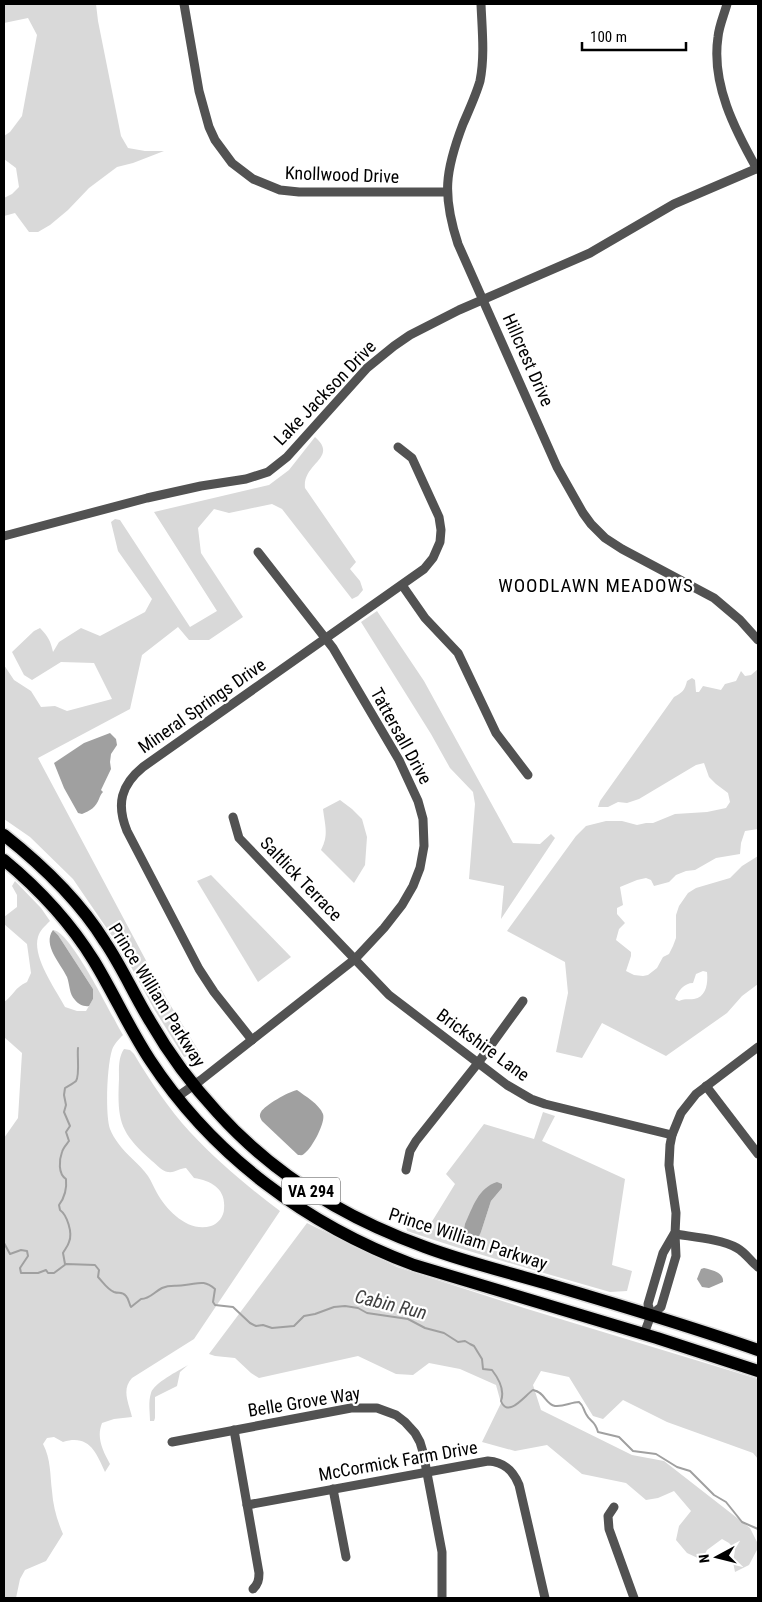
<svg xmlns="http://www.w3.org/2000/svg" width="762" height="1602" viewBox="0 0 762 1602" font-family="'Roboto Condensed',sans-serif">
<rect width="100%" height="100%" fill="#fff"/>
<!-- green -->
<g fill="#d9d9d9" fill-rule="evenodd">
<path d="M4,4H96L98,21L121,136L128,148L145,151H164L133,163L117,167L89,188L68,210L50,225L38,232H29L15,213L4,216V198L12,194L19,187L16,168L4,159V136L10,132L22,116L37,35L28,18L4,23Z"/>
<path d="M315,437C339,458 302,463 305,488L356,562L350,569L360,581L363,590L358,596L352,599L282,509L272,504L229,513L214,509L198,528L201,553L243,617L209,640H189L178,627L142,655L130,709L38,758L166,998L200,1053L184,1057L154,1009L123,952L73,879L30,837L4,819V665L14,680L31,691L41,707L55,706L67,711L112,699L94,663L61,662L32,680L24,675L12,652L34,631L40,628C48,636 51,642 53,652L59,642L81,628L100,636L145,612L152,599L118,551L111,522L115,519L120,520L190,627L217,611L154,512L269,485L289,470Z"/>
<path d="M377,611L424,681L513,843L540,844L551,834L555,838L501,919L504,886L469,879L475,804L473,792L450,768L431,734L361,622Z"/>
<path d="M758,669V829L745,831L741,843L740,854L716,858L695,870L686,871L676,875L669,882L654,886L651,880L646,878L637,880L620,887L623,905L617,908V914L625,923L619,929L616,940L631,952V956L626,971L634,975L643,976L648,975L657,968L663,957L669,954L673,946L676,938V915L679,906L688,893L696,888L730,878L742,866L758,856V984L742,996L727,1013L666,1056L602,1023L582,1058L556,1052L568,993L565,962L507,931L576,836L586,826L606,821H622L637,825L646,823H653L675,814L707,812L726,808L730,802L728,793L716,784L709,777L704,763L696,765L639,799L627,803L618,802L608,807H598L600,801L674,697C682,693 685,690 687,681L692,678L695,680L696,692H699L703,686L721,690L725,684L736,681L741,671L745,676L751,675ZM703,971L707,972C708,982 707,997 694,999C687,1000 687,998 679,1001L675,999C678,991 684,983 693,983L696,974Z"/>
<path d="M340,800L352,809L362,819L367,837L365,865L354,883L321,850C329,835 325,826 323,809Z"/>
<path d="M211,875L291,957L258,982L197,881Z"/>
<path d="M15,881L41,908L50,921C45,926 40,930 38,937C32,957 56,990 65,1007L77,1011H86L93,999V989L58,935L53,930C71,931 112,1017 123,1035C119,1039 114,1044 112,1050C107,1066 105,1114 110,1129C112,1134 115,1139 118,1143C126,1155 140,1164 148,1176C152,1182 154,1188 157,1193C167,1211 189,1233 211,1226C218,1224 224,1216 224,1209C226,1189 212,1181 194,1178L186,1168C180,1168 175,1173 168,1172C162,1171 157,1165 152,1161C120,1133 117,1121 119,1079C119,1069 118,1058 124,1049L130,1050L134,1054C150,1081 169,1109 190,1132C217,1161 248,1187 280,1211L194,1339L132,1378C121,1390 129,1403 132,1417L114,1419L102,1423C96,1438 103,1451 110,1464L105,1472C96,1452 89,1434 63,1442L54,1437L47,1438L43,1444C51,1459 50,1475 52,1491C53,1506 57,1520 63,1534L46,1561L25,1570L20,1579L16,1598H4V1138L18,1118L22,1053L4,1037V1002C14,995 14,988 27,982L31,973L27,944L4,924V917L17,907V895L12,886Z"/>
<path d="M543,1112L555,1116L542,1141L625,1179L612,1265L632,1271L627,1291L610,1292C542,1272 474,1254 407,1231L405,1221L428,1228L455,1184L446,1174L484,1124L534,1139ZM502,1184V1188L491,1201L481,1232L475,1238L470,1237L466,1234Z"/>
<path d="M307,1223L397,1267L524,1308L758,1379V1459L753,1453L667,1422L623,1400L603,1419L593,1416L569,1377L541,1371L533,1385L541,1410L632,1455L664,1461L750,1528L758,1544V1548L749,1565L735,1572L733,1562L735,1550L729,1543L722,1539L707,1550L702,1560L687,1553L676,1540L679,1526L691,1511L674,1491L658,1498L646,1500L626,1483L582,1474L547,1445L515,1451L482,1442L501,1403L496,1385L460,1369L429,1363L413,1375L396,1374L358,1356L259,1378L251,1373L235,1358L215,1356L209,1354Z"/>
<path d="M188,1365L180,1372L177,1386L155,1397V1418L154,1421H150C150,1412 148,1402 151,1393C154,1383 178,1371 188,1365Z"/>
</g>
<!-- water -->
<g fill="#a0a0a0">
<path d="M110,733L116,739L117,745L111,754L110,762L111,769L101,790L103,792C101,794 100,796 99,799C96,807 90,811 82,814L78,813L64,788L54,763L84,743Z"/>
<path d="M53,930L58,935L93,989V999L89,1006C84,1007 78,1004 75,1000C69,994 70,985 67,977C61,964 42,945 53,930Z"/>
<path d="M297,1090C305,1096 319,1104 323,1114C326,1122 312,1148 305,1153C302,1156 302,1155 298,1155L262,1121C260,1117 259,1116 261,1112C265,1105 288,1092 297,1090Z"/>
<path d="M497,1182L502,1184V1188L491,1201L481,1232L479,1236L470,1237L464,1230L465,1224C473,1207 478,1188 497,1182Z"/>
<path d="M704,1268C713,1270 724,1273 723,1282L709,1288L702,1287L697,1279L701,1269Z"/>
</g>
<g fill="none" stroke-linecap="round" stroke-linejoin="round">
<!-- stream -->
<g stroke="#a0a0a0" stroke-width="2">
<path d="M4,1243L10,1254L21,1250L27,1251L28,1256L20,1268L21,1273H38L46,1270L48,1273H54L66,1264L95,1265L99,1270L98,1277C103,1282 107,1289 114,1292C119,1294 122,1291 126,1296C129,1299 129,1304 131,1307L141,1299C150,1299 154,1292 162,1288C171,1284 176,1287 185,1285C198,1284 203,1279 215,1289L213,1302L215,1305L233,1307L250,1323L256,1326L263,1325L272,1328L294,1326L304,1316L315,1314L334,1307L345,1306L358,1308L367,1313L408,1319L425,1328L444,1333L458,1342L465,1341L470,1344L474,1346L482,1359L483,1369L492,1370C499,1379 505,1390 501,1401C508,1419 525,1395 533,1390C545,1392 545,1404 555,1406C564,1407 571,1402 579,1402C584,1406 583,1409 586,1414C590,1422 595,1420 598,1432L619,1437L633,1451L656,1454L677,1467L690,1471L714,1495L726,1502L742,1522L758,1529"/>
<path d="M65,1264L63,1253C65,1249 68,1246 69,1242C73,1233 67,1215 60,1210L59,1205C65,1197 67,1189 66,1179C58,1174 59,1160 62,1152C63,1148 66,1145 69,1141L66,1132L70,1126L64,1112L66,1105L64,1095L65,1088C68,1086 74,1083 76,1081C80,1075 77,1056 78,1048"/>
</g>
<!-- highway casing -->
<g stroke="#dbdbdb" stroke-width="15">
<g id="highway">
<path d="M4,835C42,865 79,900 105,942C122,967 134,995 150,1021C169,1054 192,1085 218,1113C274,1175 347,1219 425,1247C465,1262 507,1272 548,1284C619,1305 689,1326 758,1350"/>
<path d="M4,860C39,889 70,922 94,961C114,994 129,1028 150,1060C213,1156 307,1225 414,1265L657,1338L758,1371"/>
</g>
</g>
<!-- minor -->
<g stroke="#525252" stroke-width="9">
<path d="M184,4L199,91L209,127L215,140L232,163L253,179L280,190L299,192H447"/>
<path d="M481,4C482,29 485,56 480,81C476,95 469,110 463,124C445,171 442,195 458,244L557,467L583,513L591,524L605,538L622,549L714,598L740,620L758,640"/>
<path d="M727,4C724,15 719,26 718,37C711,84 735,130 757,169"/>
<path d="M4,536L147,498L201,486L246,479L268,472L287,457L367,368L394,346L410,335L459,310L590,253L674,204L758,168"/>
<path d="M402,585L425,618L458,653L496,733L528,775"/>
<path d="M233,817L239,838L389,995L507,1085L531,1099L545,1104L672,1135"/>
<path d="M252,1040L214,992L199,969L127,831C116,804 121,785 143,767L424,569L433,558L440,542L441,530L439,517L412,458L398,447"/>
<path d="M706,1086L758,1154"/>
<path d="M177,1097L201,1080L355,959L384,928L402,905L413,886L420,868L424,846L423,819L418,801L399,760L333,648L258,552"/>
<path d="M406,1170L410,1151L416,1141L478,1063L523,1001"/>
<path d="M675,1234C693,1237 721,1239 737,1248C746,1253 751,1262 758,1267"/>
<path d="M651,1315L661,1307L676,1256L675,1234L676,1213L669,1165L670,1145L672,1135L681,1113L696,1094L758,1047"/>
<path d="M644,1334L651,1315L648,1304L663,1253L674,1234"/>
<path d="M234,1430L259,1573C259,1580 258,1584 253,1589"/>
<path d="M172,1442L351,1408H377L396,1415L405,1422L415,1433L420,1442L423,1452L442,1552V1598"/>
<path d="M333,1489L346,1557"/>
<path d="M247,1505L488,1461C504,1462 513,1470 519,1485L545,1598"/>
<path d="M614,1507L608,1516L609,1529L634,1598"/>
</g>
<!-- highway -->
<use href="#highway" stroke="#000" stroke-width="12"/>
</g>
<g text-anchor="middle" stroke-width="4.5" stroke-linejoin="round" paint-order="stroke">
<!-- shield labels -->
<rect fill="#fff" stroke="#4c4c4c" stroke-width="1" x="282" y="1177.5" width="58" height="27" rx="4"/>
<g font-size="16" font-weight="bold" fill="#000">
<text x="311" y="1197">VA 294</text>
</g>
<!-- street labels -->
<g font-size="18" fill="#000" stroke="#fff">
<text transform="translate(342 175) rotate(2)" y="6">Knollwood Drive</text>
<text transform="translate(528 360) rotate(66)" y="6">Hillcrest Drive</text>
<text transform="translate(325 393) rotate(-46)" y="6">Lake Jackson Drive</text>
<text transform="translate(202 706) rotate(-35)" y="6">Mineral Springs Drive</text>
<text transform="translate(401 736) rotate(61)" y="6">Tattersall Drive</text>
<text transform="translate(301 879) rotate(46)" y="6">Saltlick Terrace</text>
<text transform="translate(157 995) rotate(58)" y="6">Prince William Parkway</text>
<text transform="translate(483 1045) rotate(36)" y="6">Brickshire Lane</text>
<text transform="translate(468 1239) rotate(18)" y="6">Prince William Parkway</text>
<text transform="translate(304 1402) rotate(-9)" y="6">Belle Grove Way</text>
<text transform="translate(398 1461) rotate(-10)" y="6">McCormick Farm Drive</text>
</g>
<!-- neighbourhood labels -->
<g font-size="19" letter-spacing="1" fill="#000" stroke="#fff">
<text x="596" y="592">WOODLAWN MEADOWS</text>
</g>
<!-- water labels -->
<g font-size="19" font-style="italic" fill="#414141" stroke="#fff">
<text transform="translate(391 1304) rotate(14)" y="7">Cabin Run</text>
</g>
</g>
<!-- border -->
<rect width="762" height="1602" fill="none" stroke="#000000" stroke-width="10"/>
<!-- north arrow -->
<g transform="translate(717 1557) rotate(263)" stroke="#ffffff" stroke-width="4" paint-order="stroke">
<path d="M0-4L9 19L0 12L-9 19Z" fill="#000000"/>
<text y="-8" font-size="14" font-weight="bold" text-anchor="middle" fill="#000000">N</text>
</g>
<!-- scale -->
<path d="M582 42v8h104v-8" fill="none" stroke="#000000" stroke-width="2.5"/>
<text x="590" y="42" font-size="15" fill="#000000" stroke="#ffffff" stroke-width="4" paint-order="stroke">100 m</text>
</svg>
